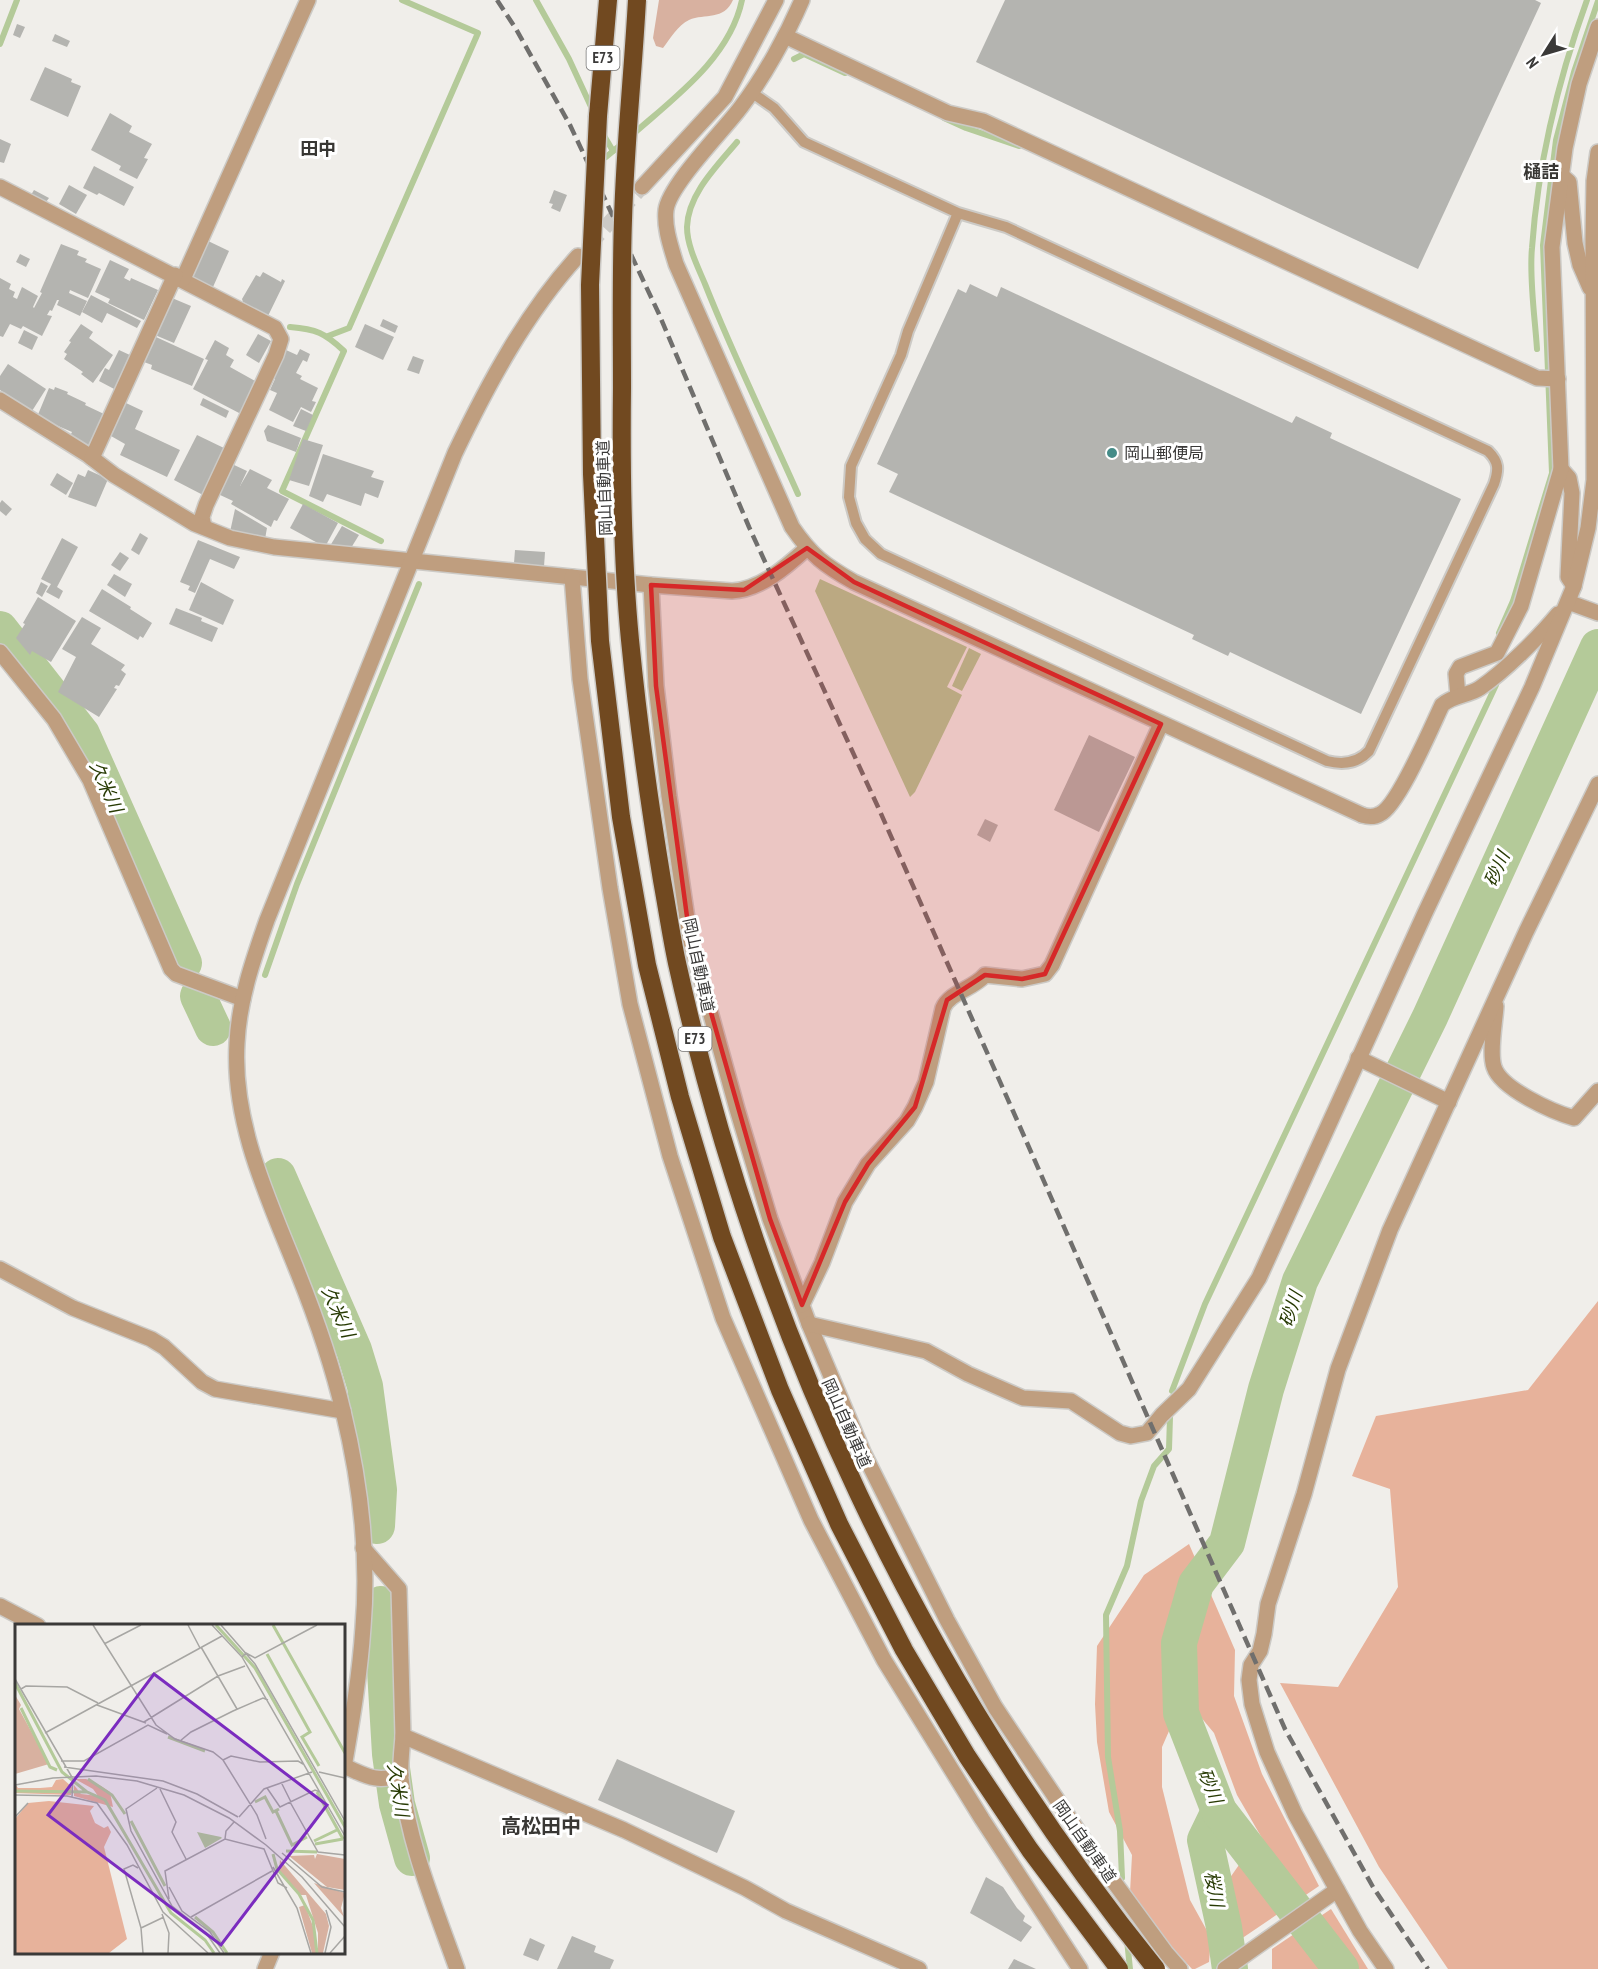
<svg xmlns="http://www.w3.org/2000/svg" width="1598" height="1969" viewBox="0 0 1598 1969" font-family="'PT Sans Narrow','Noto Sans JP',sans-serif">
<rect width="100%" height="100%" fill="#f0eeea"/>
<!-- green -->
<path fill="#d8b1a0" d="M659,0H733C724,21 705,13 689,20C678,25 670,39 663,48L656,46L653,38Z"/>
<!-- forest -->
<g fill="#e7b29b">
<path d="M1598,1301V1969H1448L1379,1867L1280,1683L1338,1687L1398,1587L1390,1489L1352,1476L1376,1416L1528,1390Z"/>
<path d="M1189,1544L1235,1650L1234,1696L1262,1774L1319,1886L1238,1941L1227,1882L1241,1862L1266,1845L1237,1795L1214,1733L1190,1704L1173,1722L1162,1747V1787L1190,1900L1211,1938L1209,1962L1195,1969H1192L1168,1943L1130,1893L1132,1855L1109,1812L1097,1742L1095,1704L1097,1646L1144,1575Z"/>
<path d="M1331,1909L1368,1969H1272V1949Z"/>
</g>
<!-- water -->
<g fill="#b4ca99">
<path d="M820,579L967,647L947,687L962,695L915,792L910,797L815,591Z"/>
<path d="M969,648L981,654L962,691L952,686Z"/>
</g>
<g fill="none" stroke-linecap="round" stroke-linejoin="round">
<!-- stream -->
<g stroke="#b4ca99" stroke-width="6">
<path d="M536,0L569,59L593,111"/>
<path d="M0,44L17,0"/>
<path d="M794,59L804,54L845,73"/>
<path d="M944,118L966,128L1019,146"/>
<path d="M603,134L613,151"/>
<path d="M632,135C674,98 730,58 742,0"/>
<path d="M737,142C717,166 688,194 687,227C687,246 698,267 705,284C733,355 767,424 798,494"/>
<path d="M606,157L624,142"/>
<path d="M290,327C316,329 325,333 344,351L282,491L381,541"/>
<path d="M328,336L349,328L478,33L402,0"/>
<path d="M1537,349C1535,318 1529,278 1532,248C1538,163 1558,80 1587,0"/>
<path d="M1499,633L1513,601L1552,473L1543,245L1556,140L1574,72L1598,1"/>
<path d="M265,975L297,884L419,584"/>
<path d="M1172,1391L1205,1304L1496,685"/>
<path d="M1122,1878L1120,1831L1108,1757L1106,1615L1127,1566L1141,1501L1154,1466L1169,1449L1170,1417"/>
<path d="M1127,1940L1130,1969"/>
</g>
<!-- river -->
<g stroke="#b4ca99" stroke-width="36">
<path d="M0,629L82,734L184,963"/>
<path d="M198,996L213,1028"/>
<path d="M278,1176L354,1350L365,1386L379,1490L377,1526"/>
<path d="M381,1604L390,1754L397,1804L412,1858"/>
<path d="M1219,1811L1205,1840L1224,1927L1230,1969"/>
<path d="M1341,1969L1219,1811L1181,1713L1179,1643L1196,1584L1227,1543L1266,1389L1300,1281L1430,1017L1598,647"/>
</g>
</g>
<!-- building -->
<g fill="#b4b4b0">
<path d="M1005,0H1535L1541,3L1418,269L976,62Z"/>
<path d="M17,24L25,27L20,38L13,35Z"/>
<path d="M55,34L70,41L67,47L52,41Z"/>
<path d="M45,67L72,79L71,82L81,86L68,117L30,100Z"/>
<path d="M110,113L132,126L129,132L152,144L144,158L148,159L137,179L119,170L121,166L91,150Z"/>
<path d="M0,139L11,144L4,163L0,162Z"/>
<path d="M94,166L134,187L124,206L99,193L97,195L83,188Z"/>
<path d="M69,185L87,195L76,214L59,204Z"/>
<path d="M34,190L49,198L46,202L31,195Z"/>
<path d="M554,190L567,195L560,212L551,208L553,204L549,203Z"/>
<path d="M206,240L229,251L213,287L189,276Z"/>
<path d="M61,244L79,251L77,255L87,259L85,262L101,269L88,298L70,290L69,293L87,301L80,316L57,305L59,300H57L52,311L50,310L47,315L52,316L42,336L23,326L21,329L10,324L3,337L0,336V278L11,284L9,289L15,292L13,297L17,299L22,287L38,296L33,307L34,308L42,293L40,292Z"/>
<path d="M20,254L30,259L26,267L16,262Z"/>
<path d="M110,260L129,269L124,278L130,281L131,278L158,290L144,320L108,303L110,299L95,292Z"/>
<path d="M263,272L281,282L282,279L285,281L268,316L243,302L242,299L256,275L260,277Z"/>
<path d="M970,284L997,297L1001,287L1292,423L1296,416L1332,433L1330,438L1461,499L1361,714L1230,652L1228,656L1192,639L1194,635L889,492L898,474L877,464L958,289L966,293Z"/>
<path d="M91,295L141,321L137,328L107,313L102,323L82,312Z"/>
<path d="M172,298L191,306L174,343L155,335Z"/>
<path d="M383,319L398,326L395,333L380,326Z"/>
<path d="M81,324L93,332L89,338L113,355L93,383L81,374L83,372L64,359L67,354L64,352L71,342L69,341Z"/>
<path d="M365,324L394,337L383,360L355,347Z"/>
<path d="M24,330L38,337L32,350L18,343Z"/>
<path d="M258,334L271,341L259,363L246,355Z"/>
<path d="M156,337L204,359L192,386L151,369L152,365L144,362Z"/>
<path d="M215,340L229,348L226,355L234,360L230,367L257,382L241,414L193,389L208,360L205,359Z"/>
<path d="M300,349L310,354L307,362L303,360L296,373L302,376L300,379L318,388L312,401L316,402L311,412L301,407L293,422L269,410L277,393L270,390L275,379L273,378L286,350L297,355Z"/>
<path d="M119,350L132,356L116,390L99,381L105,368L109,370Z"/>
<path d="M413,356L424,360L419,374L407,370Z"/>
<path d="M8,364L46,389L32,411L0,390V376Z"/>
<path d="M55,387L68,392L67,394L86,403L85,405L104,414L89,447L69,438L72,432L37,417L49,388L54,390Z"/>
<path d="M203,398L229,411L226,418L200,405Z"/>
<path d="M126,403L143,411L135,429L180,450L167,477L120,455L125,444L111,436Z"/>
<path d="M301,409L313,415L306,431L293,426Z"/>
<path d="M268,425L301,438L296,452L267,441L264,431Z"/>
<path d="M197,435L226,449L203,495L174,480Z"/>
<path d="M303,439L323,445L309,486L289,480Z"/>
<path d="M323,454L374,471L371,477L384,481L378,498L365,493L361,506L327,494L323,502L309,496Z"/>
<path d="M232,464L247,471L240,486L250,469L272,480L267,488L289,499L277,521L274,520L271,527L231,504L233,501L218,494Z"/>
<path d="M88,470L108,479L96,507L68,497L78,474L85,477Z"/>
<path d="M57,473L73,483L66,495L50,485Z"/>
<path d="M2,500L12,509L6,516L0,511V503Z"/>
<path d="M303,504L338,523L325,547L290,528Z"/>
<path d="M235,509L267,528L265,539L230,532Z"/>
<path d="M342,526L359,535L351,548L330,546Z"/>
<path d="M140,533L148,538L139,555L131,550Z"/>
<path d="M62,538L78,547L57,587L63,591L59,599L46,592L51,584L41,579Z"/>
<path d="M198,540L240,557L234,569L210,559L195,593L188,590L190,586L180,582Z"/>
<path d="M515,550L545,552L544,567L514,563Z"/>
<path d="M120,552L129,558L120,571L111,565Z"/>
<path d="M114,574L132,584L125,597L107,585Z"/>
<path d="M41,582L48,586L42,597L36,593Z"/>
<path d="M201,582L234,600L223,625L189,610Z"/>
<path d="M102,589L131,607L130,609L152,623L143,638L140,636L138,640L89,611Z"/>
<path d="M38,597L76,621L51,662L32,651L30,655L16,638L25,624L23,623Z"/>
<path d="M176,608L202,618L201,621L218,628L212,642L169,624Z"/>
<path d="M82,617L101,628L91,644L125,665L121,670L126,674L119,686L116,685L114,688L117,689L99,717L58,692L76,657L62,649Z"/>
<path d="M1089,735L1135,757L1099,832L1054,810Z"/>
<path d="M985,819L998,825L990,842L977,835Z"/>
<path d="M617,1759L735,1811L717,1853L598,1800Z"/>
<path d="M986,1877L1003,1887L1017,1908L1025,1916L1023,1921L1032,1927L1021,1942L970,1913Z"/>
<path d="M572,1936L596,1946L594,1952L614,1960L610,1969H557Z"/>
<path d="M530,1938L545,1945L538,1961L523,1955Z"/>
<path d="M1014,1959L1036,1969H1008Z"/>
</g>
<g fill="none" stroke-linecap="round" stroke-linejoin="round">
<!-- tertiary-tunnel -->
<path stroke="#cccac6" stroke-width="15" stroke-dasharray="15 8" stroke-linecap="butt" d="M589,245L642,187"/>
<!-- service casing -->
<g stroke="#cccac6" stroke-width="14">
<path id="service" d="M751,92L774,108L804,142L958,213L1006,227L1488,451C1499,462 1499,469 1494,484L1369,751C1358,763 1343,765 1327,761L881,554L865,539L856,523L849,497L851,466L901,355L908,331L958,213"/>
</g>
<!-- minor casing -->
<g stroke="#cccac6" stroke-width="18">
<g id="minor">
<path d="M785,36L948,113L983,121L1537,378L1558,379"/>
<path d="M1561,175L1569,182L1575,243L1580,265L1590,288"/>
<path d="M0,187L275,328L281,339L276,355L206,505L202,517L204,527"/>
<path d="M183,279L308,0"/>
<path d="M0,400L88,455L114,475L195,524L230,538L274,547L651,585L732,591C760,590 786,567 807,548"/>
<path d="M92,458L175,275"/>
<path d="M1561,469L1569,478L1572,493L1568,577L1574,586"/>
<path d="M572,577L580,679L610,888L630,1004L670,1156L723,1318L811,1520L884,1660L982,1819L1080,1969"/>
<path d="M651,585L656,686L669,796L690,939L737,1109L770,1219L809,1324L863,1452L947,1620L995,1707L1092,1852L1166,1953L1180,1969"/>
<path d="M1568,602L1598,613"/>
<path d="M0,652L54,719L90,780L171,969L176,974L243,999"/>
<path d="M1458,696L1456,674L1460,667L1497,653L1521,606L1561,469L1552,247L1565,148L1579,84L1598,27"/>
<path d="M1362,815C1368,817 1375,817 1380,814C1398,806 1432,726 1442,705C1453,695 1468,696 1480,688C1505,671 1539,637 1558,614"/>
<path d="M1496,1006C1495,1023 1489,1052 1494,1067C1501,1089 1553,1112 1574,1118L1598,1091"/>
<path d="M1358,1058L1449,1102"/>
<path d="M0,1269L73,1308L151,1339L164,1347L202,1382L215,1389L343,1411"/>
<path d="M802,1305L822,1263L845,1202L868,1164L907,1121L915,1107L926,1082L943,1008C950,992 973,989 985,975L1022,979L1045,974L1052,965L1161,724"/>
<path d="M809,1324L926,1351L968,1374L1023,1398L1071,1401L1120,1433L1131,1436L1147,1433L1162,1415L1189,1389L1259,1278L1425,913L1532,687L1574,586L1588,528L1594,480L1593,239L1594,181L1598,152"/>
<path d="M0,1606L38,1626"/>
<path d="M403,1736C402,1750 400,1764 401,1778C408,1843 435,1907 457,1969"/>
<path d="M344,1766C367,1776 375,1783 401,1775"/>
<path d="M1225,1969L1337,1890"/>
<path d="M1386,1969L1360,1931L1295,1814L1267,1752L1252,1704L1249,1680L1251,1665L1260,1651L1264,1634L1268,1604L1304,1494L1338,1369L1390,1230L1526,932L1598,784"/>
</g>
</g>
<!-- tertiary casing -->
<g stroke="#cccac6" stroke-width="18">
<g id="tertiary">
<path d="M802,0C787,35 764,77 741,107C724,130 669,185 666,210C664,228 671,247 676,264L792,527C812,556 824,565 854,582L1362,815"/>
<path d="M642,187L725,97L776,0"/>
<path d="M363,1548L399,1589L403,1736L624,1830L745,1888L786,1911L919,1969"/>
<path d="M344,1767C352,1721 360,1674 363,1627C369,1556 360,1481 343,1411C332,1364 316,1318 298,1273C269,1200 232,1124 237,1043C239,1000 253,960 267,920L455,453C488,384 526,313 578,256"/>
<path d="M265,1969L272,1952"/>
</g>
</g>
<!-- motorway casing -->
<g stroke="#cccac6" stroke-width="21">
<path id="motorway" d="M598,116L608,0"/>
</g>
<!-- service -->
<use href="#service" stroke="#bf9e7f" stroke-width="10"/>
<!-- minor -->
<use href="#minor" stroke="#bf9e7f" stroke-width="15"/>
<!-- tertiary -->
<use href="#tertiary" stroke="#bf9e7f" stroke-width="15"/>
<!-- motorway -->
<use href="#motorway" stroke="#714920" stroke-width="18"/>
<!-- rail -->
<path stroke="#706f6d" stroke-width="4.5" stroke-dasharray="12 6" stroke-linecap="butt" d="M497,0L516,29L570,125L659,314L749,527L878,807L1013,1111L1285,1729L1373,1887L1428,1969"/>
<!-- motorway-bridge casing -->
<g stroke="#cccac6" stroke-width="21" stroke-linecap="butt">
<g id="motorway-bridge">
<path d="M637,0C633,73 625,147 623,220C621,276 622,332 622,388C621,472 622,557 630,640C638,721 649,801 662,880C667,907 671,935 677,963C758,1329 920,1677 1156,1969"/>
<path d="M598,116L590,285L592,474L600,641L621,817L647,965L680,1097L722,1237L780,1390L839,1524L904,1650L967,1756L1030,1850L1119,1969"/>
</g>
</g>
<!-- motorway-bridge -->
<use href="#motorway-bridge" stroke="#714920" stroke-width="18"/>
</g>
<!-- marked area -->
<path fill="#d62828" fill-opacity="0.2" stroke="#d62828" stroke-width="4.5" stroke-linejoin="round" d="M807,548L854,582L1161,724L1045,974L1022,979L985,975L947,1000L915,1107L868,1164L845,1202L802,1305L770,1219L690,939L656,686L651,585L744,590Z"/>
<!-- markers -->
<circle fill="#458c88" stroke="#fff" stroke-width="2" cx="1112" cy="453" r="6"/>
<g text-anchor="middle" stroke-width="6" stroke-linejoin="round" paint-order="stroke">
<!-- shield labels -->
<g fill="#fff" stroke="#757474" stroke-width="1.5">
<rect x="586.5" y="46" width="33" height="24" rx="4.5"/>
<rect x="678.5" y="1027" width="33" height="24" rx="4.5"/>
</g>
<g font-size="15" font-weight="bold" fill="#3a3938">
<text x="603" y="63">E73</text>
<text x="695" y="1044">E73</text>
</g>
<!-- poi labels -->
<g font-size="16" fill="#3a3938" stroke="#fff" text-anchor="start">
<text x="1124" y="459">岡山郵便局</text>
</g>
<!-- street labels -->
<g font-size="16" fill="#3a3938" stroke="#fff">
<text transform="translate(604 488) rotate(-92)" y="6">岡山自動車道</text>
<text transform="translate(699 965) rotate(78)" y="6">岡山自動車道</text>
<text transform="translate(847 1423) rotate(66)" y="6">岡山自動車道</text>
<text transform="translate(1085 1841) rotate(55)" y="6">岡山自動車道</text>
</g>
<!-- neighbourhood labels -->
<g font-size="18" font-weight="bold" fill="#383734" stroke="#fff">
<text x="318" y="155">田中</text>
<text x="1541" y="178">樋詰</text>
</g>
<!-- water labels -->
<g font-size="18" font-style="italic" fill="#273a03" stroke="#fff">
<text transform="translate(106 787) rotate(66)" y="6">久米川</text>
<text transform="translate(1497 869) rotate(-66)" y="6">砂川</text>
<text transform="translate(1291 1309) rotate(-72)" y="6">砂川</text>
<text transform="translate(338 1312) rotate(66)" y="6">久米川</text>
<text transform="translate(1210 1786) rotate(68)" y="6">砂川</text>
<text transform="translate(398 1790) rotate(81)" y="6">久米川</text>
<text transform="translate(1214 1889) rotate(79)" y="6">桜川</text>
</g>
<!-- quarter labels -->
<g font-size="20" font-weight="bold" fill="#383734" stroke="#fff">
<text x="541" y="1833">高松田中</text>
</g>
</g>
<!-- overview -->
<g transform="translate(15 1624)">
<rect width="330" height="330" fill="#f0eeea"/>
<path d="M0,71L6,81L4,85L34,140L0,150ZM302,230L330,235V266L312,263L274,232L299,231L300,235ZM265,236L311,290L314,302L308,329H303V309L291,271H286L264,247ZM299,259L330,269L326,284L329,293ZM290,281L300,308L301,329H297L284,283Z" fill="#d8b1a0"/>
<path d="M48,155L57,163L56,171L0,169V160L3,164H25L37,163L41,156ZM60,155H71L86,162L95,168L98,183L59,172V161L66,170L83,172L78,165ZM34,177L79,182L75,187L80,199L89,204L93,202L96,208L89,223L112,315L94,329H0V195L13,179Z" fill="#e7b29b"/>
<path d="M182,208L206,213L207,214L190,224Z" fill="#b4ca99"/>
<path fill="none" stroke="#b4ca99" stroke-width="3" d="M201,1L240,44L330,203M258,1L330,129M252,30L295,108L287,113L304,142M0,59L47,148L72,168M6,84L35,143L42,146M153,113L190,127M73,155L97,171L110,190M0,167L72,168L90,176L156,289L190,316L199,329M302,168L328,215M240,178L250,173L258,188L264,185M261,187L277,221L292,213M116,197L150,262M299,217L324,205M300,220L328,215M271,227L302,228M258,230L262,245L284,270L298,296L302,329M180,293L198,308L212,329"/>
<path fill="none" stroke="#a7a6a3" stroke-width="1.5" d="M78,1L141,101L160,115L198,128L208,136L242,191L251,215M173,1L185,24M197,1L227,33M206,1L240,40L330,197M89,20L126,1M186,23L222,85M227,33L330,212M227,33L231,29L240,34L302,1M0,55L58,155L57,173M6,65L11,62L52,63L83,79M82,81L131,99M129,98L203,52L230,42M30,109L207,12M165,117L176,108L218,87L248,74L253,76M208,136L216,132L245,138L283,137L288,140M46,137H69L133,101L152,110M49,143L148,157L182,170L223,193M304,148L330,154M266,158L276,178M0,161L38,154L81,152L122,157L169,171L214,194L251,221L287,253L330,303M142,164L111,185L116,207L157,282L191,309L205,329M252,164L265,183L300,166L305,168M145,165L161,198L157,208L171,235M0,171L52,172L82,179L112,221L148,288L193,329M275,178L303,228L330,231M0,193L13,179M224,193L249,165L297,148M210,215L211,207L219,198M267,229L307,263L330,268M258,243L282,284L296,329M123,244L118,241L109,245L126,304L128,329M154,263L167,287L195,308L209,329M154,275L150,247L210,215L249,225L263,259L272,264M147,290L154,309L153,329M176,293L257,247M126,304L149,293M310,329L316,303L311,286M315,329L330,312"/>
<path fill="#7b2cbf" fill-opacity="0.15" stroke="#7b2cbf" stroke-width="3" d="M139,50L312,181L206,321L33,191Z"/>
<rect width="330" height="330" fill="none" stroke="#3a3938" stroke-width="3"/>
</g>
<!-- north arrow -->
<g transform="translate(1544 54) rotate(233)" stroke="#ffffff" stroke-width="4.5" paint-order="stroke">
<path d="M0-4.5L10 22L0 15L-10 22Z" fill="#3a3938"/>
<text y="-9" font-size="16" font-weight="bold" text-anchor="middle" fill="#3a3938">N</text>
</g>
</svg>
